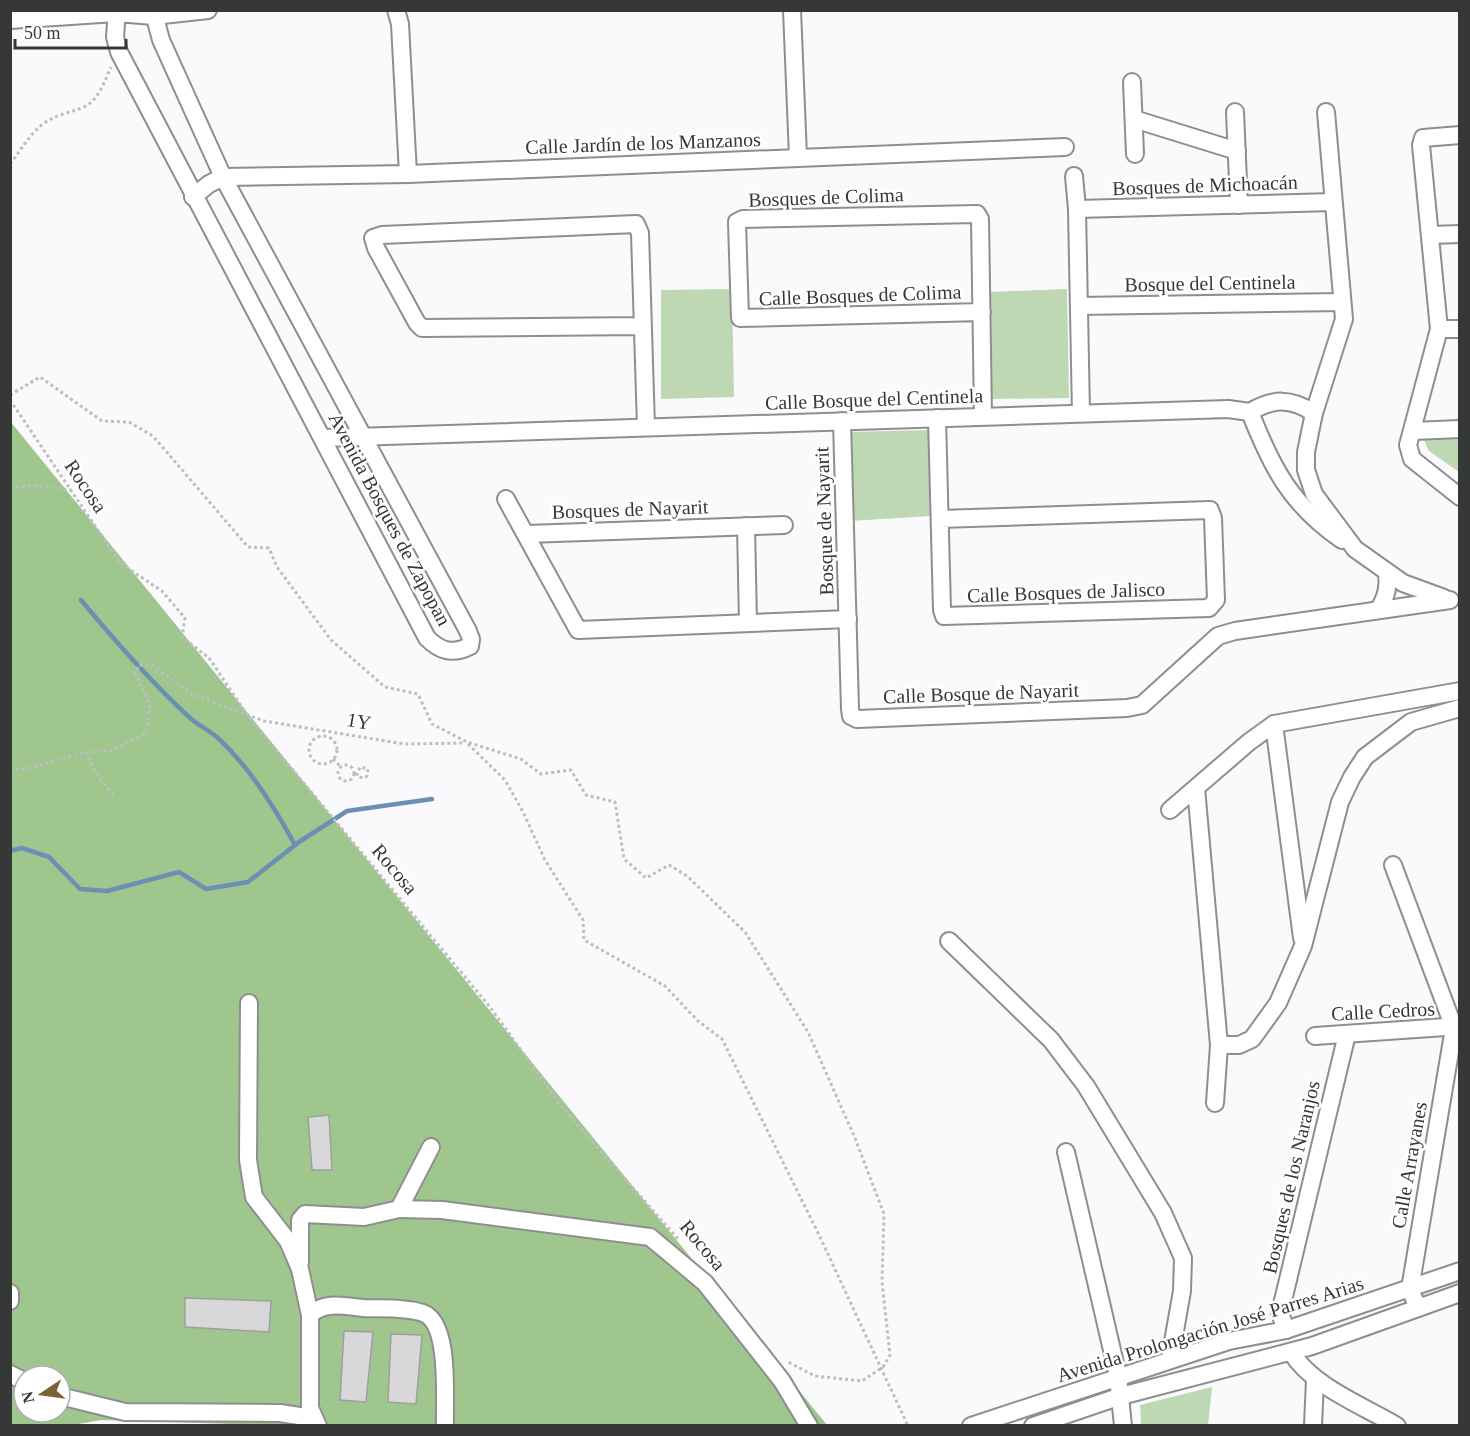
<svg xmlns="http://www.w3.org/2000/svg" width="1470" height="1436" viewBox="0 0 1470 1436" font-family="'Times New Roman',serif">
<rect width="100%" height="100%" fill="#fafafd"/>
<!-- green -->
<g fill="#bed8b3">
<path d="M732,289L734,397L661,399V290Z"/>
<path d="M1067,289L1069,398L985,399L986,292Z"/>
<path d="M928,430L931,516L850,521L847,432Z"/>
<path d="M1431,434H1459V472L1429,451L1424,440Z"/>
<path d="M1212,1387L1208,1425H1141L1140,1405Z"/>
</g>
<!-- forest -->
<path fill="#9fc68d" fill-rule="evenodd" d="M10,421L827,1425L296,1426L101,1420L73,1425H11ZM24,1376H60V1412H24Z"/>
<g fill="none" stroke-linecap="round" stroke-linejoin="round">
<!-- stream -->
<g stroke="#6b90b2" stroke-width="4.5">
<path d="M81,600C115,641 151,682 190,718C199,726 211,731 220,740C251,769 275,808 295,845"/>
<path d="M10,851L22,848L49,857L80,889L107,891L179,872L206,889L248,882L299,842L347,811L432,799"/>
</g>
</g>
<!-- building -->
<g fill="#d8d8da" stroke="#9e9fa1" stroke-width="1.5">
<path d="M329,1115L332,1170H312L308,1117Z"/>
<path d="M185,1298L271,1301L269,1332L185,1327Z"/>
<path d="M344,1331L373,1332L366,1402L340,1400Z"/>
<path d="M391,1334L422,1335L416,1404L388,1402Z"/>
</g>
<g fill="none" stroke-linecap="round" stroke-linejoin="round">
<!-- minor casing -->
<g stroke="#8e8e90" stroke-width="20">
<g id="minor">
<path d="M117,10L115,37L119,52L427,638C440,651 452,655 470,646L471,639L468,631L223,177L161,40L153,10"/>
<path d="M396,10L400,24L408,174"/>
<path d="M792,10L798,157"/>
<path d="M10,20L116,13L154,16L208,10"/>
<path d="M1132,82L1135,154"/>
<path d="M1235,112L1239,205"/>
<path d="M1326,112L1344,319L1314,413L1306,452V470L1314,494L1355,549L1403,583L1444,598"/>
<path d="M1134,119L1237,151"/>
<path d="M1460,135L1423,138L1421,145L1439,329L1408,445L1412,459L1460,497"/>
<path d="M1074,176L1077,209L1081,413"/>
<path d="M193,197L209,184L223,177L408,174L1065,147"/>
<path d="M1077,209L1333,202"/>
<path d="M1431,235L1460,234"/>
<path d="M1079,306L1342,302"/>
<path d="M982,312L740,318L737,222L743,219L977,214L980,219L983,416"/>
<path d="M642,326L422,328L417,323L376,248L373,238L382,235L636,224L640,233L646,427"/>
<path d="M1439,329H1460"/>
<path d="M1250,412C1272,468 1291,505 1342,540"/>
<path d="M1250,412C1273,398 1291,398 1314,413"/>
<path d="M937,418L942,610L944,616L1209,608L1216,600L1213,518L1210,510L940,519"/>
<path d="M842,421L850,709L851,716L857,719L1127,708L1142,705L1218,636L1235,631L1450,600"/>
<path d="M1413,431L1460,429"/>
<path d="M323,438L1228,409L1250,412"/>
<path d="M506,499L578,630L848,619"/>
<path d="M746,526L748,623"/>
<path d="M527,534L784,525"/>
<path d="M1379,609C1386,597 1389,587 1387,573"/>
<path d="M1274,724L1302,938"/>
<path d="M1196,788L1219,1045L1215,1103"/>
<path d="M1170,810L1249,742L1274,724L1460,691"/>
<path d="M1393,865L1454,1028L1410,1289L1418,1308"/>
<path d="M949,941L1051,1040L1086,1086L1163,1213L1183,1258L1182,1291L1170,1359"/>
<path d="M249,1003L248,1160L254,1197L288,1241L300,1269L310,1315"/>
<path d="M1315,1036L1460,1026"/>
<path d="M1219,1045H1239L1252,1039L1278,1003L1303,946L1340,802L1352,777L1365,757L1411,722L1460,708"/>
<path d="M1066,1152L1118,1376L1123,1426"/>
<path d="M399,1209L442,1210L650,1237L705,1283L782,1381L809,1426"/>
<path d="M300,1262V1220L305,1214L364,1217L399,1209L431,1147"/>
<path d="M10,1293V1301"/>
<path d="M1286,1330L1280,1313L1347,1034"/>
<path d="M1291,1352C1313,1387 1362,1405 1397,1426"/>
<path d="M10,1374L24,1381"/>
<path d="M60,1396L125,1412L280,1413L312,1418"/>
<path d="M318,1426L310,1408V1315C324,1301 344,1306 363,1308C381,1309 405,1307 423,1313C451,1323 444,1400 445,1426"/>
<path d="M971,1426L1229,1341L1286,1330L1460,1271"/>
<path d="M1033,1426L1121,1396L1312,1346L1460,1293"/>
<path d="M1313,1426L1315,1379"/>
</g>
</g>
<!-- path -->
<g stroke="#bebec1" stroke-width="3" stroke-dasharray="3 3" stroke-linecap="butt">
<path d="M10,164C21,150 29,135 43,124C56,114 71,113 86,106C99,99 105,80 111,67"/>
<path d="M10,395L40,377L102,421L129,422L153,436L248,547L269,548L277,567L331,640L385,687L418,694L432,724L467,742L521,759L541,774L571,770L586,795L615,802L624,859L646,878L669,865L687,876L745,932L808,1032L855,1138L884,1214L882,1282L890,1355L883,1367L862,1381L815,1376L788,1362"/>
<path d="M10,400L120,563L162,591L185,618L182,637L209,658L248,716L490,1007L561,1106L679,1240"/>
<path d="M10,489L32,485L71,490"/>
<circle cx="323" cy="750" r="14"/>
<path d="M468,744L505,780L523,812L545,860L583,920L584,940L665,986L698,1021L722,1039L819,1235L908,1426"/>
<path d="M86,752L93,769L115,797"/>
<path d="M333,759L341,767"/>
<circle cx="346" cy="773" r="8"/>
<path d="M10,770L34,767L86,752L112,751L146,733L150,705L135,673L139,665H152L191,694L264,721L404,744L464,743"/>
<path d="M355,773C359,777 363,780 367,776L368,769L360,767L357,775"/>
</g>
<!-- minor -->
<use href="#minor" stroke="#fff" stroke-width="16"/>
</g>
<g text-anchor="middle" stroke-width="5" stroke-linejoin="round" paint-order="stroke">
<!-- street labels -->
<g font-size="20" fill="#363737" stroke="#fff">
<text transform="translate(643 143) rotate(-2)" y="7">Calle Jardín de los Manzanos</text>
<text transform="translate(1205 185) rotate(-2)" y="7">Bosques de Michoacán</text>
<text transform="translate(826 197) rotate(-2)" y="7">Bosques de Colima</text>
<text transform="translate(1210 283) rotate(-1)" y="7">Bosque del Centinela</text>
<text transform="translate(860 295) rotate(-2)" y="7">Calle Bosques de Colima</text>
<text transform="translate(874 399) rotate(-2)" y="7">Calle Bosque del Centinela</text>
<text transform="translate(86 486) rotate(56)" y="7">Rocosa</text>
<text transform="translate(630 509) rotate(-2)" y="7">Bosques de Nayarit</text>
<text transform="translate(390 519) rotate(62)" y="7">Avenida Bosques de Zapopan</text>
<text transform="translate(824 521) rotate(-92)" y="7">Bosque de Nayarit</text>
<text transform="translate(1066 592) rotate(-2)" y="7">Calle Bosques de Jalisco</text>
<text transform="translate(981 693) rotate(-2)" y="7">Calle Bosque de Nayarit</text>
<text transform="translate(359 721) rotate(10)" y="7">1Y</text>
<text transform="translate(395 869) rotate(50)" y="7">Rocosa</text>
<text transform="translate(1383 1011) rotate(-3)" y="7">Calle Cedros</text>
<text transform="translate(1409 1165) rotate(-80)" y="7">Calle Arrayanes</text>
<text transform="translate(1291 1177) rotate(-77)" y="7">Bosques de los Naranjos</text>
<text transform="translate(703 1245) rotate(50)" y="7">Rocosa</text>
<text transform="translate(1210 1329) rotate(-17)" y="7">Avenida Prolongación José Parres Arias</text>
</g>
</g>
<!-- border -->
<rect width="1470" height="1436" fill="none" stroke="#363737" stroke-width="24"/>
<!-- north arrow -->
<g transform="translate(42 1394) rotate(257)"><circle r="28" fill="#ffffff" stroke="#afafaf" stroke-width="1.5"/>
<path d="M0-4.5L10 22L0 15L-10 22Z" fill="#786333"/>
<text y="-9" font-size="16" font-weight="bold" text-anchor="middle" fill="#363737">N</text>
</g>
<!-- scale -->
<path d="M15 39v9h111v-9" fill="none" stroke="#363737" stroke-width="3"/>
<text x="24" y="39" font-size="18" fill="#363737" stroke="#ffffff" stroke-width="4.5" paint-order="stroke">50 m</text>
</svg>
